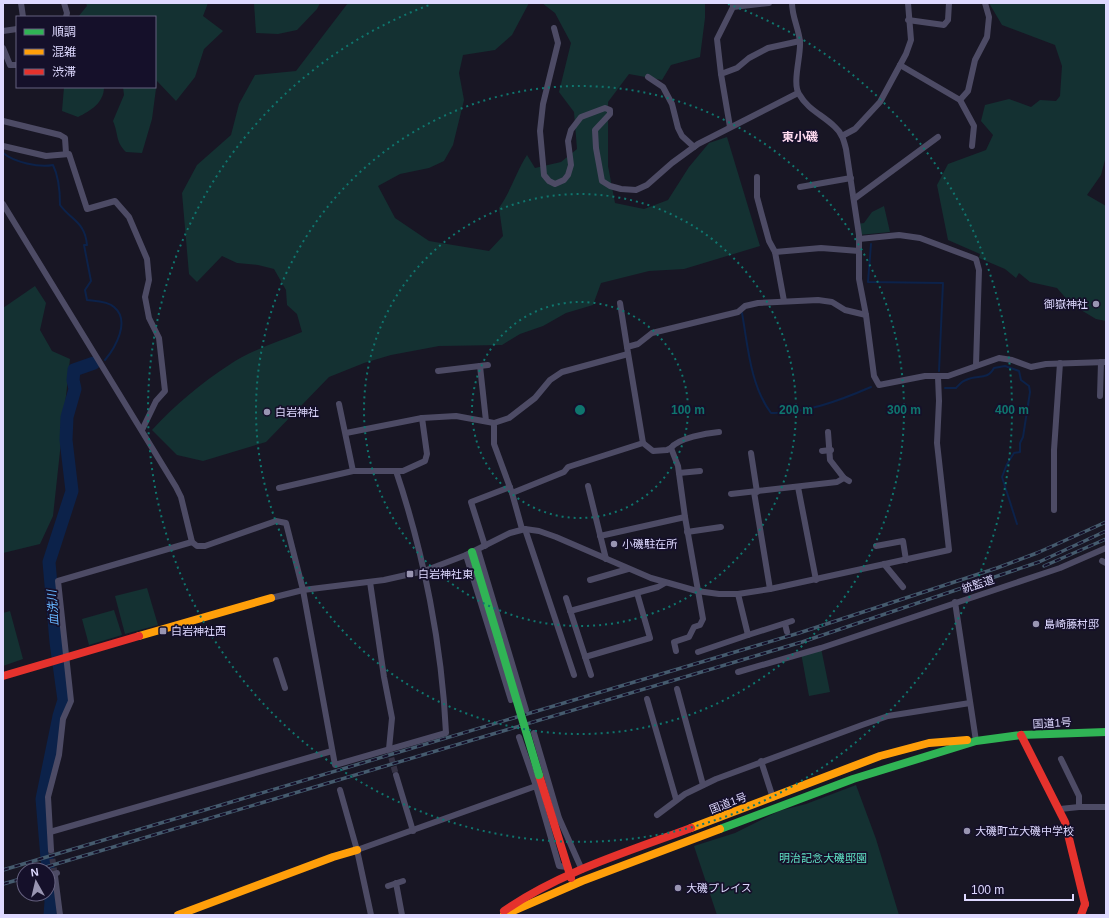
<svg xmlns="http://www.w3.org/2000/svg" width="1109" height="918" viewBox="0 0 1109 918" font-family="Arial,'Noto Sans JP',sans-serif">
<rect width="100%" height="100%" fill="#181624"/>
<!-- green -->
<g fill="#143132">
<path d="M86,3H208L203,16L223,31L204,49L195,77L176,101L157,81L152,119L142,153L126,152C115,141 119,135 113,121L124,95L123,87H155V17H78L87,6Z"/>
<path d="M254,3H320L317,9L297,30L278,34L256,33Z"/>
<path d="M348,3H529L512,35L495,50L463,55L459,73L464,100L453,145L444,161L429,168L400,174L378,186L395,218L429,241L489,251L503,236L499,208C511,191 516,172 527,155L535,168L561,162L577,149L574,112L559,92L571,43L555,13L542,3H705V18L700,57L671,65L662,80L629,74L608,102V166L615,203L644,209L668,200L689,167L709,143L727,137L760,246L684,269L649,271L601,283L593,305L566,313L543,326L520,334L502,345L439,346L391,355L364,363L329,377L266,442L203,461L177,455L152,430C175,405 201,383 229,365C251,350 278,342 302,332L297,314L287,305L286,290L274,269L258,265L237,263L222,256L197,282L189,274L182,193L197,165L231,135L239,104L255,75L296,71Z"/>
<path d="M989,3H1106V156L1101,175L1087,195L1106,206V321L1096,319L1071,304L1057,288L1030,282L1019,273L1016,278L1005,269L979,258L980,254L948,240L937,185L948,164L986,150L993,135L981,121L985,105L1009,99L1031,107L1040,100L1056,101L1060,96L1062,66L1055,45L1002,25Z"/>
<path d="M64,87H104C104,103 90,111 78,117L62,111Z"/>
<path d="M884,206L890,232L859,235L857,224L864,223L872,212Z"/>
<path d="M35,286L46,303L40,330L52,351L70,359L53,516L40,544L3,553V308Z"/>
<path d="M147,588L158,625L125,634L115,596Z"/>
<path d="M114,610L122,635L89,645L82,619Z"/>
<path d="M10,611L23,659L3,666V613Z"/>
<path d="M821,648L830,692L809,696L801,653Z"/>
<path d="M856,785L876,839L899,915H717L694,846L735,833L779,811L806,804Z"/>
</g>
<g fill="none" stroke-linecap="round" stroke-linejoin="round">
<!-- stream -->
<g stroke="#0c224a" stroke-width="2">
<path d="M3,153C14,162 39,168 53,165C59,177 60,191 60,205C72,221 85,222 87,245H84L91,281L85,290L87,300C95,301 108,301 114,307C131,321 115,348 105,360"/>
<path d="M871,244L868,282L943,283L939,371"/>
<path d="M742,313C748,346 750,385 771,413C804,414 841,400 871,387"/>
<path d="M945,388H956C959,385 962,381 966,380C977,374 987,381 994,368L1005,366L1019,371L1021,380L1029,386L1030,392L1023,437L1020,443V452L1014,453L1007,464L1002,477L1017,524"/>
</g>
<!-- river -->
<g stroke="#0c224a" stroke-width="13">
<path d="M48,870L42,799L59,716L64,700L56,642L49,562L72,491L66,440L67,417L75,389L73,380L74,370L94,363"/>
<path d="M48,871L51,902L50,915"/>
</g>
<!-- street-tunnel -->
<g stroke="#363345" stroke-width="6" stroke-dasharray="6 3" stroke-linecap="butt">
<path d="M389,749L396,775"/>
<path d="M51,850L55,876"/>
</g>
<!-- street -->
<g stroke="#4d4b65" stroke-width="6">
<path d="M21,3L23,17"/>
<path d="M64,3L67,13L66,17"/>
<path d="M792,3C792,17 799,29 800,42C801,56 792,83 799,94C808,110 823,115 835,127C842,133 844,141 846,149L859,235V279L866,315L874,376L879,385L925,376H948L999,358L1012,360L1031,367L1046,364L1106,362"/>
<path d="M733,7L769,3"/>
<path d="M908,20L944,25L948,20L949,3"/>
<path d="M554,28L558,43L543,104L540,131L544,175L549,181L555,184L564,180L568,175L571,165L568,141L571,130L581,117L605,108L610,110V114L595,130L596,148L602,181L610,186L621,189L636,190L647,185L672,163L698,144L798,93"/>
<path d="M3,31L17,29"/>
<path d="M3,48L10,65H17"/>
<path d="M900,65L960,100L974,126L972,146"/>
<path d="M721,74L717,39L733,7V3"/>
<path d="M648,77L663,87L672,104L678,128L682,136L694,147"/>
<path d="M960,100L968,91L975,60L987,37L989,17L985,3"/>
<path d="M3,121L60,135L65,138L66,153"/>
<path d="M730,127L721,74L737,68L749,58L768,48L800,41"/>
<path d="M842,136L855,129L880,102L906,54L911,40L908,3"/>
<path d="M3,146L46,156L69,154L87,209L115,201L129,217L147,259L149,280L145,297L149,318L159,338L165,391L156,401L142,430"/>
<path d="M757,177V197L761,212L769,241L775,252L784,301"/>
<path d="M800,187L851,178"/>
<path d="M854,199L938,137"/>
<path d="M3,204L176,487L181,497L192,542L197,546H205L276,521L286,523L303,590L335,765L446,733C442,646 424,554 396,471"/>
<path d="M859,239L899,235L920,238L976,259L979,270L976,365"/>
<path d="M775,252L821,248L859,251"/>
<path d="M620,303L627,347"/>
<path d="M480,366L486,421"/>
<path d="M438,371L488,365"/>
<path d="M1100,396L1101,362"/>
<path d="M339,404L353,471"/>
<path d="M828,432L830,460L844,478"/>
<path d="M346,433L422,418L456,416L494,423"/>
<path d="M643,443L627,347L638,344L652,333L738,312L745,306L758,303L818,300L832,302L845,310L866,315"/>
<path d="M822,451L831,450"/>
<path d="M751,453L757,492"/>
<path d="M679,473L700,471"/>
<path d="M588,486L606,559"/>
<path d="M798,487L816,580"/>
<path d="M279,488L353,471H403L425,461L427,454L422,418"/>
<path d="M754,492L770,589"/>
<path d="M512,493L494,444V423L509,418L535,398L550,380L562,372L628,354"/>
<path d="M731,494L837,482L844,478L849,481"/>
<path d="M1054,510V450L1060,363"/>
<path d="M522,529L512,493L564,472L568,467L643,443L653,451L667,450L671,448"/>
<path d="M525,529L574,675"/>
<path d="M687,532L721,527"/>
<path d="M600,536L685,517"/>
<path d="M485,546L471,502L510,487"/>
<path d="M876,546L903,541L906,560"/>
<path d="M478,550L526,710"/>
<path d="M466,555L511,700"/>
<path d="M1102,561L1106,563"/>
<path d="M884,564L903,587"/>
<path d="M590,580L628,569"/>
<path d="M370,582L384,677L392,718L389,749"/>
<path d="M738,594L748,635L792,621"/>
<path d="M271,598L303,590L384,580L424,571L466,555L510,533L525,529L539,531L556,537L651,578L697,591L719,594H738L770,589L949,550L937,443L939,401L938,377"/>
<path d="M566,598L591,675"/>
<path d="M955,602L976,741"/>
<path d="M570,611L658,587L665,583"/>
<path d="M785,624L787,632"/>
<path d="M676,651L674,642L689,637L694,627L700,625L703,619L685,517L678,466L671,448C678,438 707,433 719,432"/>
<path d="M698,652L748,635"/>
<path d="M585,657L650,638L637,593"/>
<path d="M276,660L285,688"/>
<path d="M738,672L821,648L1060,568L1106,548"/>
<path d="M677,689L703,785"/>
<path d="M647,699L676,799"/>
<path d="M534,733L559,818L582,870"/>
<path d="M519,737L536,786"/>
<path d="M1061,759L1079,796V807"/>
<path d="M761,761L773,798"/>
<path d="M396,775L413,831"/>
<path d="M340,790L357,850L371,915"/>
<path d="M1060,809L1079,807H1106"/>
<path d="M657,815L685,794L716,779L862,725L888,716L970,703"/>
<path d="M50,832L332,751"/>
<path d="M51,850L48,797L59,755L63,719L71,701L58,581L192,542"/>
<path d="M357,850L536,786L559,866L567,867"/>
<path d="M55,876L60,915"/>
<path d="M396,883L402,915"/>
<path d="M388,886L403,881"/>
</g>
<!-- fast -->
<g stroke="#30b455" stroke-width="8">
<path d="M472,552L499,641"/>
<path d="M720,829L853,779L976,741L1021,735L1106,732"/>
</g>
<!-- slow -->
<g stroke="#ff9f0a" stroke-width="8">
<path d="M139,636L271,598"/>
<path d="M691,828L880,756L929,743L967,740"/>
<path d="M178,915L333,857L357,850"/>
<path d="M504,915L582,881L720,829"/>
</g>
<!-- jam -->
<g stroke="#e5322d" stroke-width="8">
<path d="M3,676L139,636"/>
<path d="M1021,735L1065,822L1085,904"/>
<path d="M539,775L571,878"/>
<path d="M504,911C560,872 627,852 691,828"/>
<path d="M1081,915L1085,904"/>
</g>
<!-- rail casing -->
<g stroke="#455b6e" stroke-width="3.5">
<g id="rail">
<path d="M1044,566L1106,539"/>
<path d="M3,870L799,633L997,568L1037,553L1106,522"/>
<path d="M36,870L802,642L1039,562L1106,531"/>
<path d="M3,884L24,878"/>
</g>
</g>
<!-- rail -->
<use href="#rail" stroke="#15102a" stroke-width="2" stroke-dasharray="6" stroke-linecap="butt"/>
<!-- street-bridge -->
<path stroke="#4d4b65" stroke-width="6" d="M48,876L57,873"/>
<!-- fast-bridge -->
<path stroke="#30b455" stroke-width="8" d="M499,641L539,775"/>
</g>
<!-- distance rings -->
<g fill="none" stroke="#0f766e" stroke-width="2" stroke-dasharray="2 4">
<circle cx="580" cy="410" r="108"/>
<circle cx="580" cy="410" r="216"/>
<circle cx="580" cy="410" r="324"/>
<path d="M728 4A432 432 0 1 1 432 4"/>
</g>
<!-- markers -->
<g fill="#9995b2" stroke="#15102a" stroke-width="1.5">
<circle cx="1096" cy="304" r="4"/>
<circle cx="267" cy="412" r="4"/>
<circle cx="614" cy="544" r="4"/>
<rect x="406" y="570" width="8" height="8" rx="2"/>
<circle cx="1036" cy="624" r="4"/>
<rect x="159" y="627" width="8" height="8" rx="2"/>
<circle cx="967" cy="831" r="4"/>
<circle cx="678" cy="888" r="4"/>
</g>
<g text-anchor="middle" stroke-width="3.5" stroke-linejoin="round" paint-order="stroke">
<!-- poi labels -->
<g font-size="11" fill="#ded9ff" stroke="#15102a" text-anchor="start">
<text x="1088" y="308" text-anchor="end">御嶽神社</text>
<text x="275" y="416">白岩神社</text>
<text x="622" y="548">小磯駐在所</text>
<text x="418" y="578">白岩神社東</text>
<text x="1044" y="628">島崎藤村邸</text>
<text x="171" y="635">白岩神社西</text>
<text x="975" y="835">大磯町立大磯中学校</text>
<text x="686" y="892">大磯プレイス</text>
</g>
<!-- street labels -->
<g font-size="11" fill="#ded9ff" stroke="#15102a">
<text transform="translate(978 584) rotate(-18)" y="4">統監道</text>
<text transform="translate(1052 723) rotate(-3)" y="4">国道1号</text>
<text transform="translate(728 803) rotate(-21)" y="4">国道1号</text>
</g>
<!-- park labels -->
<g font-size="11" fill="#60e4c5" stroke="#15102a">
<text x="823" y="862">明治記念大磯邸園</text>
</g>
<!-- neighbourhood labels -->
<g font-size="12" font-weight="bold" fill="#ffdbf1" stroke="#15102a">
<text x="800" y="141">東小磯</text>
</g>
<!-- water labels -->
<g font-size="12" font-style="italic" fill="#67b6ff" stroke="#15102a">
<text transform="translate(53 608) rotate(-94)" y="4">血洗川</text>
</g>
</g>
<circle cx="580" cy="410" r="6" fill="#0f766e" stroke="#15102a" stroke-width="2"/>
<g font-size="12" text-anchor="middle" font-weight="bold" fill="#0f766e" stroke="#15102a" stroke-width="3.5" stroke-linejoin="round" paint-order="stroke">
<text x="688" y="414">100 m</text>
<text x="796" y="414">200 m</text>
<text x="904" y="414">300 m</text>
<text x="1012" y="414">400 m</text>
</g>
<!-- border -->
<rect width="1109" height="918" fill="none" stroke="#ded9ff" stroke-width="8"/>
<!-- legend -->
<rect x="16" y="16" width="140" height="72" fill="#15102a" stroke="#65607f"/>
<rect x="24" y="29" width="20" height="6" fill="#30b455" stroke="#65607f"/>
<text x="52" y="36" font-size="12" fill="#ded9ff">順調</text>
<rect x="24" y="49" width="20" height="6" fill="#ff9f0a" stroke="#65607f"/>
<text x="52" y="56" font-size="12" fill="#ded9ff">混雑</text>
<rect x="24" y="69" width="20" height="6" fill="#e5322d" stroke="#65607f"/>
<text x="52" y="76" font-size="12" fill="#ded9ff">渋滞</text>
<!-- north arrow -->
<g transform="translate(36 882) rotate(352)"><circle r="19" fill="#15102a" stroke="#65607f"/>
<path d="M0-3L7 15L0 10L-7 15Z" fill="#9995b2"/>
<text y="-6" font-size="11" font-weight="bold" text-anchor="middle" fill="#ded9ff">N</text>
</g>
<!-- scale -->
<path d="M965 894v6h108v-6" fill="none" stroke="#ded9ff" stroke-width="2"/>
<text x="971" y="894" font-size="12" fill="#ded9ff" stroke="#15102a" stroke-width="3" paint-order="stroke">100 m</text>
</svg>
